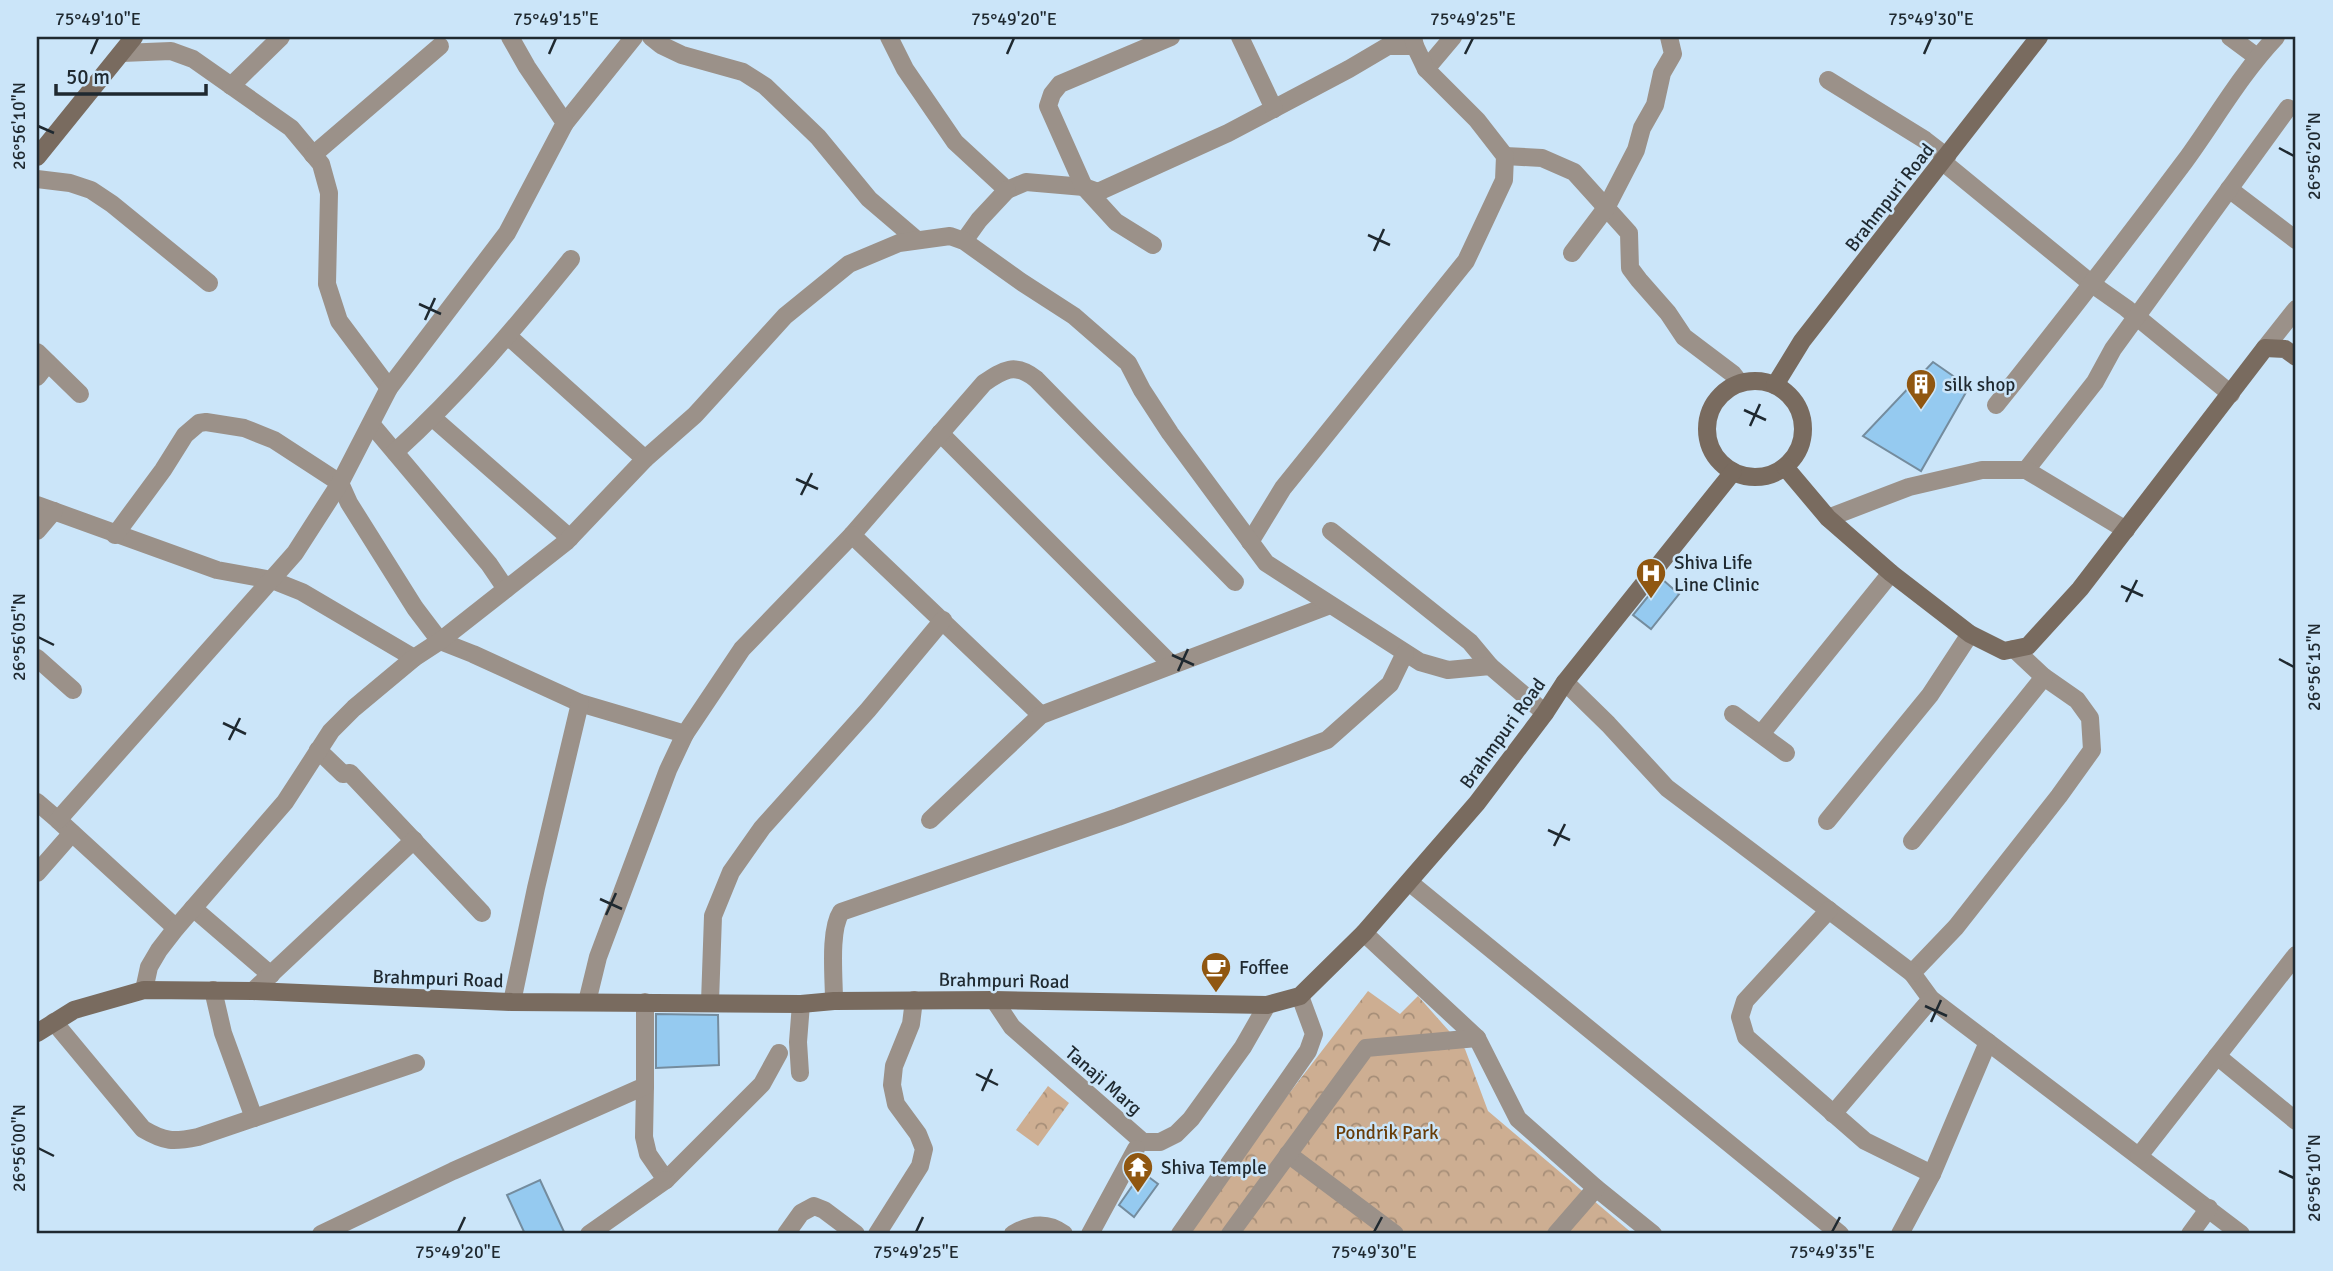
<svg xmlns="http://www.w3.org/2000/svg" width="2333" height="1271" viewBox="0 0 2333 1271" font-family="Signika,sans-serif">
<defs>
<pattern id="park-crowns" width="20" height="18" patternUnits="userSpaceOnUse" patternTransform="scale(1.75)"><rect width="20" height="18" fill="#cdae92"/><path d="M2 6a3 3 0 1 1 6 0M12 15a3 3 0 1 1 6 0" fill="none" stroke="#a68e78"/></pattern>
</defs>
<rect width="100%" height="100%" fill="#cbe5f9"/>
<!-- park -->
<g fill="url(#park-crowns)">
<path d="M1368,991L1400,1014L1418,996L1465,1049L1488,1111L1633,1234H1181Z"/>
<path d="M1048,1086L1069,1103L1038,1146L1016,1130Z"/>
</g>
<!-- building -->
<g fill="#95caf0" stroke="#748c9e" stroke-width="2">
<path d="M1933,362L1969,387L1921,471L1863,436Z"/>
<path d="M1662,579L1679,594L1651,629L1633,615Z"/>
<path d="M656,1014L718,1015L719,1065L656,1068Z"/>
<path d="M1142,1172L1158,1184L1134,1217L1119,1205Z"/>
<path d="M540,1180L565,1234H525L507,1195Z"/>
</g>
<g fill="none" stroke-linecap="round" stroke-linejoin="round">
<!-- street -->
<g stroke="#9b9189" stroke-width="18">
<path d="M651,37L661,45L682,55L743,72L765,86L818,137L869,199L917,240"/>
<path d="M889,37L905,69L955,142L1007,190L1026,182L1084,187L1098,192L1228,133L1349,69L1388,46H1415"/>
<path d="M1240,37L1274,109"/>
<path d="M2230,37L2257,57"/>
<path d="M122,53L171,51L193,59L291,128L321,164L329,193L327,284L339,321L389,388"/>
<path d="M1426,69L1453,37"/>
<path d="M1828,80L1925,140L1947,157"/>
<path d="M231,86L281,37"/>
<path d="M565,123L634,37"/>
<path d="M313,155L440,46"/>
<path d="M1505,156L1542,158L1574,172L1629,233L1630,268L1639,280L1668,313L1684,337L1733,374L1740,383"/>
<path d="M1943,162L2092,284L2126,308L2231,394"/>
<path d="M37,179L70,183L91,190L112,204L209,283"/>
<path d="M2229,189L2296,240"/>
<path d="M964,241L979,220L1007,190"/>
<path d="M1153,245L1116,222L1084,187L1048,106L1052,94L1060,84L1171,37"/>
<path d="M1572,253L1606,208L1636,150L1642,128L1655,105L1662,73L1673,54L1669,37"/>
<path d="M508,336L645,459"/>
<path d="M2265,348L2296,309"/>
<path d="M37,352L80,394"/>
<path d="M37,377L48,363"/>
<path d="M1996,405C2060,325 2123,244 2185,161C2215,120 2240,75 2276,37"/>
<path d="M433,418L570,538"/>
<path d="M372,425L489,564L506,589"/>
<path d="M940,433L1171,664"/>
<path d="M395,452C460,393 516,327 571,259"/>
<path d="M2026,470L2095,382L2113,349L2288,108"/>
<path d="M37,505L217,570L272,580L302,592L414,658"/>
<path d="M1828,518L1909,487L1982,470H2026L2126,530"/>
<path d="M37,531L54,511"/>
<path d="M1331,531L1470,642L1490,666"/>
<path d="M115,535L163,470L185,435L199,423L206,422L244,428L274,440L340,483L349,503L415,608L440,641L473,654L580,703L685,734L742,649L852,535L984,383C1003,370 1015,362 1036,379L1235,582"/>
<path d="M852,535L1041,715"/>
<path d="M1250,542L1283,488L1466,261L1504,180L1505,156L1477,120L1426,69L1415,46L1413,37"/>
<path d="M2014,649L2044,677L2077,700L2090,718L2092,750L2059,796L1956,927L1912,973L1931,999L2241,1234"/>
<path d="M37,658L73,690"/>
<path d="M1565,682L1608,724L1667,788L1912,973"/>
<path d="M1733,714L1786,753"/>
<path d="M1761,734L1891,573"/>
<path d="M318,750L343,774L350,773L482,913"/>
<path d="M37,802L58,820L176,928"/>
<path d="M58,820L295,553L340,483L389,388L507,233L565,123L527,67L510,37"/>
<path d="M930,820L1041,715L1330,605"/>
<path d="M1827,821L1930,695L1970,634"/>
<path d="M1912,841L2044,677"/>
<path d="M37,873L72,833"/>
<path d="M1409,882L1840,1234"/>
<path d="M193,908L271,975"/>
<path d="M1829,910L1745,1001L1740,1017L1746,1037L1865,1141L1932,1174"/>
<path d="M1364,933L1477,1038L1518,1119L1596,1188L1653,1234"/>
<path d="M144,990L149,967L159,950L176,928L285,802L331,731L354,708L414,658L440,641L566,542L645,459L695,415L785,316L849,264L899,243L950,236L964,241L1020,281L1074,316L1128,363L1142,390L1170,433L1266,563L1420,662L1448,670L1490,666L1545,713"/>
<path d="M213,990L223,1033L254,1118"/>
<path d="M253,991L414,840"/>
<path d="M994,1000L1012,1027L1143,1142H1160L1176,1134L1191,1119L1243,1047L1267,1005"/>
<path d="M834,1001C834,977 829,931 841,912L1118,817L1327,740L1390,684L1405,653"/>
<path d="M512,1002L536,888L580,703"/>
<path d="M587,1002L598,957L668,770L685,734"/>
<path d="M710,1002L713,916L731,872L762,828L868,710L943,620"/>
<path d="M54,1022L143,1129C165,1142 173,1142 198,1137L416,1063"/>
<path d="M2217,1056L2296,1121"/>
<path d="M800,1073L798,1042L801,1004"/>
<path d="M645,1086L644,1137L648,1154L666,1180L762,1084L779,1053"/>
<path d="M1833,1114L1931,999"/>
<path d="M1288,1154L1395,1234"/>
<path d="M2139,1156L2296,955"/>
<path d="M321,1234L453,1171L645,1086V1002"/>
<path d="M589,1234L666,1180"/>
<path d="M786,1234L801,1213L814,1206L824,1210L856,1234"/>
<path d="M877,1234L920,1166L924,1149L918,1134L896,1104L892,1085L894,1066L911,1024L914,1000"/>
<path d="M1013,1234C1030,1224 1047,1221 1064,1234"/>
<path d="M1090,1234L1136,1149"/>
<path d="M1180,1234L1308,1051L1314,1034L1300,996"/>
<path d="M1230,1234L1366,1048L1477,1038"/>
<path d="M1556,1234L1596,1188"/>
<path d="M1900,1234L1932,1174L1988,1042"/>
<path d="M2190,1234L2209,1208"/>
</g>
<!-- secondary -->
<g stroke="#796b5f" stroke-width="18">
<path d="M37,157L134,37"/>
<circle cx="1755" cy="429" r="48"/>
<path d="M1775,385L1802,341L2039,37"/>
<path d="M1785,467L1828,518L1891,573L1970,634L2004,651L2028,646L2080,589L2265,348L2285,349L2296,357"/>
<path d="M37,1033L74,1010L144,990L253,991L512,1002L801,1004L834,1001L994,1000L1267,1005L1300,996L1364,933L1477,803L1545,713L1565,682L1733,472"/>
</g>
</g>
<!-- ticks -->
<path fill="none" stroke="#1f2930" stroke-width="2.5" d="M91,54L98,38M549,54L556,38M1007,54L1014,38M1465,54L1473,38M1924,54L1931,38M38,126L54,133M2279,148L2294,156M1368,235L1390,245M1374,251L1384,229M419,304L441,314M425,320L435,298M1744,410L1766,420M1750,426L1760,404M796,479L818,489M801,495L812,473M2121,586L2143,596M2126,602L2137,580M38,637L54,645M1172,655L1194,665M2279,659L2294,667M1178,671L1188,649M223,723L246,734M229,740L240,718M1548,830L1570,840M1554,846L1565,824M600,899L622,909M606,915L616,893M1925,1006L1947,1016M1931,1022L1941,1000M976,1074L998,1085M982,1091L992,1069M38,1148L54,1156M2279,1171L2294,1178M458,1232L465,1217M916,1232L923,1217M1374,1232L1382,1217M1832,1232L1840,1217"/>
<!-- icons -->
<defs>
<g id="building-pin" transform="scale(1.575)"><path d="M0 17L-7.5 6A9.5 9.5 0 1 1 7.5 6Z" fill="#905711" stroke="#cbe5f9"/><path d="M-4-6H4V6H1V3H-1V6H-4ZM-2.5-4.3h1.7v1.8h-1.7ZM.8-4.3h1.7v1.8H.8ZM-2.5-1h1.7V.8h-1.7ZM.8-1h1.7V.8H.8Z" fill="#fff"/></g>
<g id="hospital-pin" transform="scale(1.575)"><path d="M0 17L-7.5 6A9.5 9.5 0 1 1 7.5 6Z" fill="#905711" stroke="#cbe5f9"/><path d="M-5-5h3v3.5h4V-5h3V5h-3V1.5h-4V5h-3Z" fill="#fff"/></g>
<g id="cafe-pin" transform="scale(1.575)"><path d="M0 17L-7.5 6A9.5 9.5 0 1 1 7.5 6Z" fill="#905711" stroke="#cbe5f9"/><path d="M-5.5-4.5H6V0H3Q3 3.5 0 3.5H-2.5Q-5.5 3.5-5.5 0ZM3-3.2v2h1.7v-2ZM-6 4.5H4V6H-6Z" fill="#fff"/></g>
<g id="temple-pin" transform="scale(1.575)"><path d="M0 17L-7.5 6A9.5 9.5 0 1 1 7.5 6Z" fill="#905711" stroke="#cbe5f9"/><path d="M0-6L5-2H3V0L6.5 2.5H4V6H1.5V3h-3V6H-4V2.5H-6.5L-3 0V-2H-5Z" fill="#fff"/></g>
</defs>
<g fill-rule="evenodd">
<use href="#building-pin" x="1921" y="384"/>
<use href="#hospital-pin" x="1651" y="573"/>
<use href="#cafe-pin" x="1216" y="967"/>
<use href="#temple-pin" x="1138" y="1167"/>
</g>
<g text-anchor="middle" stroke-width="5" stroke-linejoin="round" paint-order="stroke">
<!-- street labels -->
<g font-size="19" fill="#1f2930" stroke="#cbe5f9">
<text transform="translate(1889 197) rotate(-52)" y="7">Brahmpuri Road</text>
<text transform="translate(1502 733) rotate(-54)" y="7">Brahmpuri Road</text>
<text transform="translate(438 978) rotate(2)" y="7">Brahmpuri Road</text>
<text transform="translate(1004 980) rotate(1)" y="7">Brahmpuri Road</text>
<text transform="translate(1104 1080) rotate(41)" y="7">Tanaji Marg</text>
</g>
<!-- poi labels -->
<g font-size="19" fill="#1f2930" stroke="#cbe5f9" text-anchor="start">
<text x="1944" y="391">silk shop</text>
<text x="1674" y="569">Shiva Life<tspan x="1674" dy="22">Line Clinic</tspan></text>
<text x="1239" y="974">Foffee</text>
<text x="1161" y="1174">Shiva Temple</text>
</g>
<!-- park labels -->
<g font-size="19" fill="#683d09" stroke="#cbe5f9">
<text x="1387" y="1139">Pondrik Park</text>
</g>
</g>
<!-- border -->
<rect width="2333" height="1271" fill="none" stroke="#cbe5f9" stroke-width="77"/>
<!-- scale -->
<path d="M56 84v10h150v-10" fill="none" stroke="#1f2930" stroke-width="3.5"/>
<text x="66" y="84" font-size="21" fill="#1f2930" stroke="#cbe5f9" stroke-width="5" paint-order="stroke">50 m</text>
<rect x="38" y="38" width="2256" height="1194" fill="none" stroke="#1f2930" stroke-width="2.5"/>
<g font-size="18" text-anchor="middle" fill="#1f2930">
<text x="98" y="25">75°49'10"E</text>
<text x="556" y="25">75°49'15"E</text>
<text x="1014" y="25">75°49'20"E</text>
<text x="1473" y="25">75°49'25"E</text>
<text x="1931" y="25">75°49'30"E</text>
<text transform="translate(19 126) rotate(-90)" y="6">26°56'10"N</text>
<text transform="translate(2314 156) rotate(-90)" y="6">26°56'20"N</text>
<text transform="translate(19 637) rotate(-90)" y="6">26°56'05"N</text>
<text transform="translate(2314 667) rotate(-90)" y="6">26°56'15"N</text>
<text transform="translate(19 1148) rotate(-90)" y="6">26°56'00"N</text>
<text transform="translate(2314 1178) rotate(-90)" y="6">26°56'10"N</text>
<text x="458" y="1258">75°49'20"E</text>
<text x="916" y="1258">75°49'25"E</text>
<text x="1374" y="1258">75°49'30"E</text>
<text x="1832" y="1258">75°49'35"E</text>
</g>
</svg>
